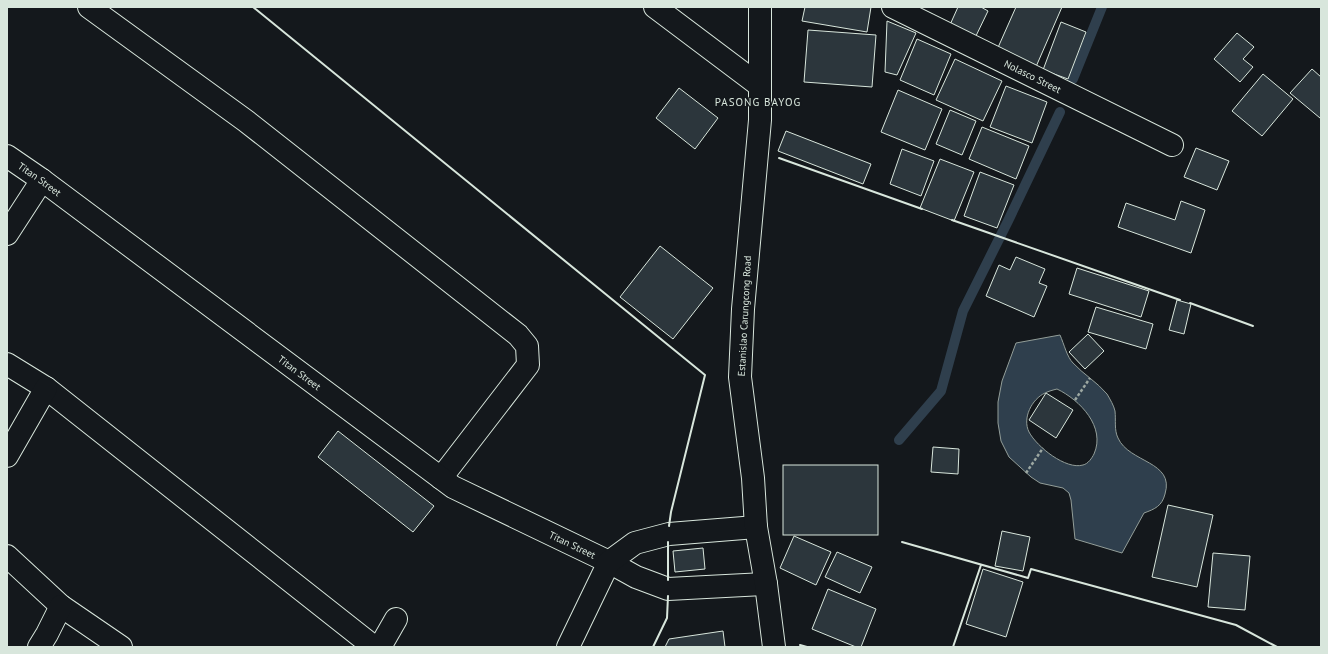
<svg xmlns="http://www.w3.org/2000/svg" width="1328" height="654" viewBox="0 0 1328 654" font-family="'PT Sans',sans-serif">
<rect width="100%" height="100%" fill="#14181c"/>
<!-- water -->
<path fill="#2f3f4d" stroke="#939e99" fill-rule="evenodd" d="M1060,335C1064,344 1067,357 1073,363C1083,374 1097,382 1107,394C1110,399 1114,406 1115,411C1116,420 1114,430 1118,438C1129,463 1175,461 1165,494C1162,506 1155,509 1144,513L1122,553L1075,539L1071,500L1069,493L1063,488L1040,483L1031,477L1009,457L1001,441L998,423V402L1002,381L1016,343ZM1057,389C1080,400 1106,427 1094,454C1092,458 1088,464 1083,465C1066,470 1037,447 1029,432C1022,418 1032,399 1045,393C1049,391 1053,390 1057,389Z"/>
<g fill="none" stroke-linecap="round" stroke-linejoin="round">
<!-- stream -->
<g stroke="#2f3f4d" stroke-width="10">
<path d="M1073,79L1102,7"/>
<path d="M899,440L941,391L963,311L1008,221L1060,112"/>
</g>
</g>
<!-- building -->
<g fill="#2c363c" stroke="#d8e6dc">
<path d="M805,7H871L867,32L802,21Z"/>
<path d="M958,7H981L988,11L974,40L949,27Z"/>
<path d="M1016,7H1062L1035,69L996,52Z"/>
<path d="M887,21L916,33L897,75L885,72Z"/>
<path d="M1061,22L1086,32L1068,79L1043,70Z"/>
<path d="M808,30L876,35L872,87L804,82Z"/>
<path d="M1237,33L1254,47L1243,59L1253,67L1240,82L1214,59Z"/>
<path d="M917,39L951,54L934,95L900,80Z"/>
<path d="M955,59L1002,81L983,121L936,100Z"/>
<path d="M1312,69L1321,77V117L1320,118L1290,93Z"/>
<path d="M1263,74L1293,99L1262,136L1232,111Z"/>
<path d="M1006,86L1047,102L1032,143L990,127Z"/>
<path d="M679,88L718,118L695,149L656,118Z"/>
<path d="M898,90L942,109L925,150L881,132Z"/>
<path d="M950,110L976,121L962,155L936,144Z"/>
<path d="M982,127L1029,146L1016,179L969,159Z"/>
<path d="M786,131L871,164L863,184L778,151Z"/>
<path d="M1196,148L1229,161L1217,190L1184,177Z"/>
<path d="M902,149L934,161L921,196L890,184Z"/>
<path d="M940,159L974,172L954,221L920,208Z"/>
<path d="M980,172L1014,185L997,228L964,216Z"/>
<path d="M1181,201L1205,210L1191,253L1118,227L1126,203L1175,220Z"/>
<path d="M660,246L713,288L673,339L620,297Z"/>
<path d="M1016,257L1045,269L1039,283L1047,286L1034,317L986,296L999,265L1010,270Z"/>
<path d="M1077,268L1149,291L1141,317L1069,294Z"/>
<path d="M1177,300L1191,304L1184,334L1169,330Z"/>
<path d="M1096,307L1153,324L1146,349L1088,332Z"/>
<path d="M1088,334L1104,351L1085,369L1069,352Z"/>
<path d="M1046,393L1073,410L1056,438L1029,420Z"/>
<path d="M338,431L434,506L413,532L318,457Z"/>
<path d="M933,447L959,449L958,474L931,472Z"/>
<rect x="783" y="465" width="95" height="70"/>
<path d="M1168,505L1213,515L1197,587L1152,577Z"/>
<path d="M1002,531L1030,537L1023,571L995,566Z"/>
<path d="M794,536L831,552L816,585L780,568Z"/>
<path d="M703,548L705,569L675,572L673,551Z"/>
<path d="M837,552L872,567L860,593L825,577Z"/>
<path d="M1213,553L1250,556L1245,610L1208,607Z"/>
<path d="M983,569L1023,582L1006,637L966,624Z"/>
<path d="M828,589L876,609L861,647H856L812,629Z"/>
<path d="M723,631L725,647H665L669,639Z"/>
</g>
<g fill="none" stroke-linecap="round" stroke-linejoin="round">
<!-- street casing -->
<g stroke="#d8e6dc" stroke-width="24">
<g id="street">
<path d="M89,7L246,121L518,335L527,346L528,365L441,478"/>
<path d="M655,7L760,86"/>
<path id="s1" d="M893,7L1172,145"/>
<path id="s2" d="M7,156L42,180L453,487L609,562L636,577L668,589L766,584"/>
<path d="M7,234L42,180"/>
<path d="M7,364L46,388L374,647"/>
<path d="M7,456L46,388"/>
<path d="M7,556L61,606L121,647"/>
<path d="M39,647L47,634L61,606"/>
<path d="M380,647L396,619"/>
<path d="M568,647L609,562L635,543L669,534L756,527"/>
</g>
</g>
<!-- secondary casing -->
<g stroke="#d8e6dc" stroke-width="24">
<path id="secondary" d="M760,7V120L743,309L740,377L753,478L756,527L766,584L774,647"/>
</g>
<!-- path -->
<g stroke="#9da8a2" stroke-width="2.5" stroke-dasharray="3 2" stroke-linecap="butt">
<path d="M1075,400L1090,378"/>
<path d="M1026,473L1043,448"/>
</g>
<!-- street -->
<use href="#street" stroke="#14181c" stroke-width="22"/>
<!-- secondary -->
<use href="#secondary" stroke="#14181c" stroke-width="22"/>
<!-- wall -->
<g stroke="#d8e6dc" stroke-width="2">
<path d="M253,7L705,375L671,512L669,526"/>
<path d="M779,158L922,209"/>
<path d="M952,220L1180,300"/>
<path d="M1190,303L1253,326"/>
<path d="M902,542L1028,578L1031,569L1236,625L1277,647"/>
<path d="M668,580V542"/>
<path d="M800,645L807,647"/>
<path d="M653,647L667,618L668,596"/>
<path d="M953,647L981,565"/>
</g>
</g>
<g text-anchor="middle" stroke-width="3" stroke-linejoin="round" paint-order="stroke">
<!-- street labels -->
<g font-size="10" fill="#d8e6dc" stroke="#14181c">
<text dy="4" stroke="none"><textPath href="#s1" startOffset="156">Nolasco Street</textPath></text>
<text dy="4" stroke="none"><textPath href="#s2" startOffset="40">Titan Street</textPath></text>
<text transform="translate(744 316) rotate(-87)" y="4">Estanislao Carungcong Road</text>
<text dy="4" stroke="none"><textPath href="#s2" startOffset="364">Titan Street</textPath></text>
<text dy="4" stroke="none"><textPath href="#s2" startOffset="688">Titan Street</textPath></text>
</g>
<!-- neighbourhood labels -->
<g font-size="11" letter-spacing="1" fill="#d8e6dc" stroke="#14181c">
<text x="758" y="106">PASONG BAYOG</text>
</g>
</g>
<!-- border -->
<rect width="1328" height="654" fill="none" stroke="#d8e6dc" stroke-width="16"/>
</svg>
